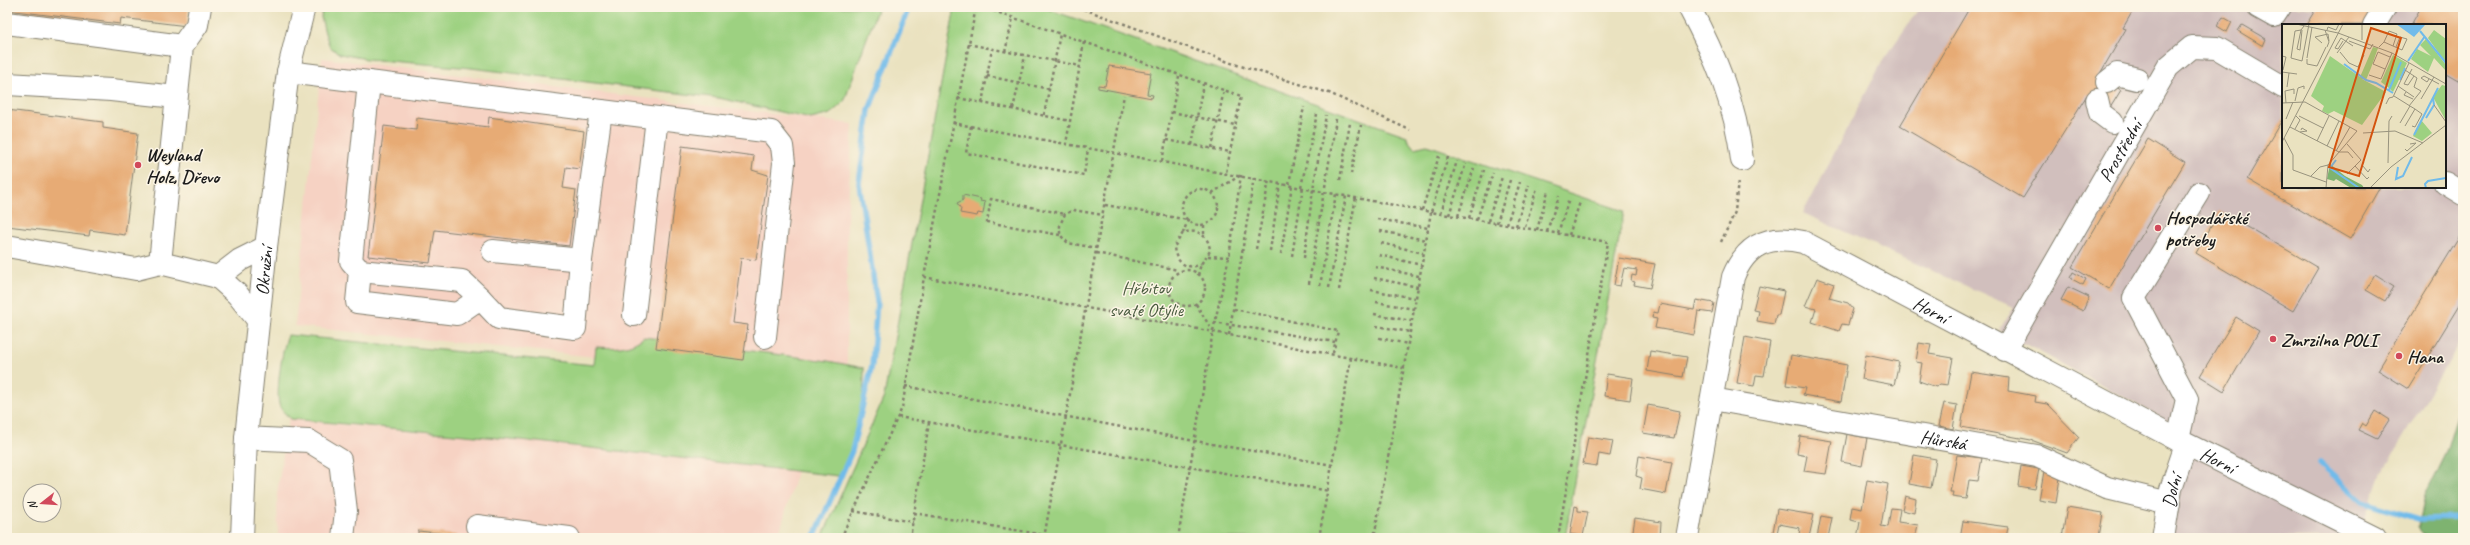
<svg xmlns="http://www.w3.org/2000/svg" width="2470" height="545" viewBox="0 0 2470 545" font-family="Caveat,sans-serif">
<rect width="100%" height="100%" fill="#fcf5e5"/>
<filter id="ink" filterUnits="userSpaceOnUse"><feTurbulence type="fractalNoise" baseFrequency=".025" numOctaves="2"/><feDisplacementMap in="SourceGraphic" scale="8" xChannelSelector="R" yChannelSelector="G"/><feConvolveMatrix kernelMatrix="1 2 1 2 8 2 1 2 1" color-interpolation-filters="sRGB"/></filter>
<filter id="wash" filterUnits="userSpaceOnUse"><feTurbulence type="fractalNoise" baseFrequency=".012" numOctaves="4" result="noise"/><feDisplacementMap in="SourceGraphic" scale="16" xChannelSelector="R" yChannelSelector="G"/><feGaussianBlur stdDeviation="0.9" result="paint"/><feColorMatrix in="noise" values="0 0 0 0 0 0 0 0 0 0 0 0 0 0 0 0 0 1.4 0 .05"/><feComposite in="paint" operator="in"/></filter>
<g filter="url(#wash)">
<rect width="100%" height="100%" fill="#eae2c0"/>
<!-- built -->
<g fill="#f6d2c3">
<path d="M322,58L853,124L847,219V383L295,326Z"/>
<path d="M289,418L333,424L520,440L797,471L778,538H278L277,493Z"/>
</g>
<!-- industrial -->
<path fill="#d1bfbd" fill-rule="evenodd" d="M1920,7H2463V337L2379,478L2358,538H2170L2188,432L1999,330L2013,307L1803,213L1882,62ZM2283,25H2445V187H2283Z"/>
<!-- green -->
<g fill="#9dd181" stroke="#5c764e">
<path d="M323,7H878L844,102L830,114L811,119L719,98L471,68L367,59L340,54L330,47L325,33L321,17Z"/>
<path d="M955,7H1042L1407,136V139L1414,148L1427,145L1624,211L1565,538H822L884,397Z"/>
<path d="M288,335L594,365L596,347C615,348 629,349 644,337L828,361L864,368C864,407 860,442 839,476L520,440L291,419C287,415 281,411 279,404C276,390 282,349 288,335Z"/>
</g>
<!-- forest -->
<path fill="#7eb36f" stroke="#4d6846" d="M2463,396V538H2427L2418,528L2425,495L2446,452Z"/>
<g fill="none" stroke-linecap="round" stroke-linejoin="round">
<!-- stream -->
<g stroke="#71bbea" stroke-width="5.5">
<path d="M2320,463L2363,502L2419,519L2463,518"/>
<path d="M814,538L852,451L872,365L877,302L859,183L869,110L909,7"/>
</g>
</g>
<g id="blocks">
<!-- building -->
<g fill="#e7ab75">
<path d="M7,7H189L187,26L121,18L120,24L7,10Z"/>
<path d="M1970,7H2135L2123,28L2126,29L2098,77L2121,90L2110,108L2087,95L2023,198L1900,126Z"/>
<path d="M2317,7H2376L2365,25H2306Z"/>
<path d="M2421,7H2463V73L2458,81L2446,74L2445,77V25H2411Z"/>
<path d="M2223,17L2232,22L2227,32L2217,26Z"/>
<path d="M2242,25L2266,39L2263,46L2238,31Z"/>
<path d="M1109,66L1151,73L1147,94L1153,95L1152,98L1098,88V85L1105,86Z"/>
<path d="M7,110L103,122V128L138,133L125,235L90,230L89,236L7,226Z"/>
<path d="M489,117L584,131L579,169L566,167L563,188L576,190L569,246L435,230L430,263L368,256L384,126L416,130L417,118L488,127Z"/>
<path d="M2283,118V187H2380L2350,239L2247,179Z"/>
<path d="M2148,139L2185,162L2109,289L2072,267Z"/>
<path d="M682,146L754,156L752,170L768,175L756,260L741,258L733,323L748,325L743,360L656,348Z"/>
<path d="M963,195L981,199L980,201L985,202L983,214L978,213L977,216L960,213L961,209L957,203L963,200Z"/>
<path d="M2220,211L2318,268L2293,311L2196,253Z"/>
<path d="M2463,231V299L2408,389L2378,370Z"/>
<path d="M1619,258L1655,264L1650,288L1634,285L1635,282L1631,281L1632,275L1636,276L1637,270L1624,268L1620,286L1614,285Z"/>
<path d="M2073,272L2086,279L2083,285L2070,278Z"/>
<path d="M2375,275L2394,287L2385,301L2366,290Z"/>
<path d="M1817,278L1834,284L1829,298L1848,303L1853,309L1848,325L1842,324L1839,331L1812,322L1816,309L1805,306Z"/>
<path d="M1759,286L1784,291L1779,315H1776L1774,324L1757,321L1759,311L1753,310Z"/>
<path d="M2068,287L2089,297L2083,311L2061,300Z"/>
<path d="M1696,300L1714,303L1712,313L1698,311L1694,335L1655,328L1657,319L1652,318L1653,312L1658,313L1660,304L1694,310Z"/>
<path d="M2236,317L2259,331L2224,391L2200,376Z"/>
<path d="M1745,337L1770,342L1764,376L1756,375L1754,386L1737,383Z"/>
<path d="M1919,343L1931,345L1929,354L1953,358L1948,385L1940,384L1936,387L1919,381L1922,363L1916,362Z"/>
<path d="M1650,351L1687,357L1683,377L1647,371Z"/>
<path d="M1791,355L1847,365L1841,402L1803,395L1805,388L1786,385Z"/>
<path d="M1866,355L1899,362L1894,385L1862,379Z"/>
<path d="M1971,372L2009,378L2008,391L2036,396L2035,402L2047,404L2079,437L2067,453L2031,440L1961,427Z"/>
<path d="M1607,374L1633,378L1630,400L1604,396Z"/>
<path d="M1944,403L1957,405L1953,429L1939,426Z"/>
<path d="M1648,405L1680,411L1674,438L1643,433Z"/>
<path d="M2375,411L2389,420L2377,439L2358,430L2362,423L2366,426Z"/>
<path d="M1847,434L1867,438L1862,466L1842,462Z"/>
<path d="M1800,436L1832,441L1826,474L1804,471L1807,456L1797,454Z"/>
<path d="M1588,437L1613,441L1610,456L1599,454L1597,466L1583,464Z"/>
<path d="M1914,455L1936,459L1931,488L1909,484Z"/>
<path d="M1957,455L1982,458L1978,481L1969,480L1966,499L1952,497L1953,492H1950Z"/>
<path d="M1639,456L1672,462L1666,494L1640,489L1642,478L1636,476Z"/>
<path d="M2021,466L2039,469L2035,489L2018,486Z"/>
<path d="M2044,471L2060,478L2056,503L2039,500Z"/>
<path d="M1867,480L1888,484L1881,526L1888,527L1891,508L1900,509L1898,522L1918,525L1915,538H1857L1860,522L1850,520L1852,507L1862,509Z"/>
<path d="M1905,496L1916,499L1914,513L1902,510Z"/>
<path d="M1575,506L1578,507V511L1588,512L1583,536L1570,534Z"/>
<path d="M2067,507L2103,513L2099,537L2087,535L2086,538H2062Z"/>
<path d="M1777,509L1814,515L1809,537L1799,535L1800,528L1779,524L1776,538H1772Z"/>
<path d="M1821,516L1832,518L1828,538H1817Z"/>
<path d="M1635,518L1661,522L1660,538L1632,537Z"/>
<path d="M1963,521L2008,527L2006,538H1960Z"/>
<path d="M418,531L457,535V538H418Z"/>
</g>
</g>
</g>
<g filter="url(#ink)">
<use href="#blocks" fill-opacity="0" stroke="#837f6e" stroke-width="1"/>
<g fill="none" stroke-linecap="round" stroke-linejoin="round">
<!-- minor casing -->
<g stroke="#837f6e" stroke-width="24">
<g id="minor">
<path d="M200,7L197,25L182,46L160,263L218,277L237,294L258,320"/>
<path d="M1689,7C1715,55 1736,105 1742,160"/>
<path d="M2258,7L2274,16L2280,7"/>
<path d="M7,23L182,46"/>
<path d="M2374,25L2385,7"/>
<path d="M288,72L771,132L782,146L784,163L765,337"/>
<path d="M369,82L351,261L360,271L357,302L457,314L480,298L499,318L575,328L581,260L601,111"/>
<path d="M2107,82L2117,74L2137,79"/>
<path d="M7,84L111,90L176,97"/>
<path d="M2097,100L2100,113L2112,122"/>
<path d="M2445,183L2463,194"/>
<path d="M7,246L136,269L160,263"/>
<path d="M493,251L581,260"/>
<path d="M360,271L462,281L480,298"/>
<path d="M218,277L240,260L266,247"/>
<path d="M634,315L657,118"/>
<path id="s1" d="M2005,350L2168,67L2192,47L2217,48L2283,87"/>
<path id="s2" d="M1712,399L2037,456L2107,488L2169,503"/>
<path d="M246,438L309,441L340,460L346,511L343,538"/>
<path d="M2178,440L2187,399L2134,298L2199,193"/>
<path d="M477,526L569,538"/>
<path id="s3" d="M1687,538L1733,277C1746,245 1768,234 1803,242L2178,440L2375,538"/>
<path id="s4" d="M2163,538L2171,489L2186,445"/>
</g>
</g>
<!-- major casing -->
<g stroke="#837f6e" stroke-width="24">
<g id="major">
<path id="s5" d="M242,538L246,438L266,247L288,72L304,7"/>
</g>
</g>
<!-- path -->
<g stroke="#837f6e" stroke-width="2.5" stroke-dasharray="3 3" stroke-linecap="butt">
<path d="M982,7L1084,42L1066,144"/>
<path d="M1078,7L1234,64L1329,93L1410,130"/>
<path d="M1084,42L1241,96L1226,173"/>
<path d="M968,44L1080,66"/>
<path d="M1005,52L1013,18"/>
<path d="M987,76L1049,89"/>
<path d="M958,98L1070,121"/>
<path d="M982,103L992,49"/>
<path d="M1013,109L1025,56"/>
<path d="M1172,112L1235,125"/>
<path d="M1044,115L1060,34"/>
<path d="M953,123L1431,212L1374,538"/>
<path d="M971,126L966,153L1084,175L1088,149"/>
<path d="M1166,140L1230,152"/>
<path d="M1192,145L1203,84"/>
<path d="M1212,148L1224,90"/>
<path d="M1448,157L1431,212L1608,242L1558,538"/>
<path d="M1162,161L1179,76"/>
<path d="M1351,174L1361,125"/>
<path d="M1340,180L1350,123"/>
<path d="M1289,184L1304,107"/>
<path d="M1301,187L1317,114"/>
<path d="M1325,187L1336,119"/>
<circle cx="1200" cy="207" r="18"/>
<path d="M1212,193L1241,175"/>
<path d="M1105,205L1188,220L1183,233"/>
<path d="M1422,210L1439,156"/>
<path d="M1441,213L1457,161"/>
<path d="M1449,215L1466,163"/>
<path d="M1458,216L1474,168"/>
<path d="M1469,218L1484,170"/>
<path d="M1377,219L1428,228"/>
<path d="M1477,219L1493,173"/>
<path d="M1488,221L1502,177"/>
<path d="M1497,223L1510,180"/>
<path d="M1507,224L1520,182"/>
<path d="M1204,225V235"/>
<path d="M1516,226L1529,185"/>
<path d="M1525,227L1537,188"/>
<path d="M1537,230L1548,191"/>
<path d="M1380,231L1426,240"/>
<path d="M1547,231L1559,196"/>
<path d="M1558,233L1569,199"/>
<path d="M1060,235L987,222L991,199L1065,214"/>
<path d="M1569,235L1580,202"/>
<path d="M1721,242L1735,212L1738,180"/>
<path d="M1381,243L1423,253"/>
<path d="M1097,248L1068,243L1060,235V225L1065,214L1074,210L1103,215"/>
<path d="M1256,249L1269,180"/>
<path d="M1270,251L1280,183"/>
<path d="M1096,253L1178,270"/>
<path d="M1281,254L1292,185"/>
<path d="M1379,255L1421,265"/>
<path d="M1208,256L1229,257"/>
<path d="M1292,256L1303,187"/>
<path d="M1304,258L1313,189L1326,115"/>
<path d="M1375,267L1419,276"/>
<circle cx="1187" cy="288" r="18"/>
<path d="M1198,275L1201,264L1210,251C1209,235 1197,228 1183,233L1174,247C1175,262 1187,271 1201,264"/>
<path d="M924,277L1403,368"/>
<path d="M1374,278L1418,287"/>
<path d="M1309,284L1324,191"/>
<path d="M1320,286L1336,194"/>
<path d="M1329,288L1346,196"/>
<path d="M1339,290L1356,197"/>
<path d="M1371,290L1415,298"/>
<path d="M1376,302L1414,309"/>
<path d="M1196,304L1212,330"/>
<path d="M1234,309L1338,331L1333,353"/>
<path d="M1374,314L1411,321"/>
<path d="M1214,322L1335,342"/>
<path d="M1376,326L1410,332"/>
<path d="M1229,335L1254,177"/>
<path d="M1379,338L1408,344"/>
<path d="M905,386L1195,441L1333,465"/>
<path d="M898,417L1329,491"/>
<path d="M853,511L913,522"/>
<path d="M914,513L1045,535"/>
<path d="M841,538L902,408L924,277L976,7"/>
<path d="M910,538L929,423"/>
<path d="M1044,538L1124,95"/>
<path d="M1178,538L1213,331L1229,257L1241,175"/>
<path d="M1319,538L1351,358"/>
</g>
<!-- minor -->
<use href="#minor" stroke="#fff" stroke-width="22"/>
<!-- major -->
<use href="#major" stroke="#fff" stroke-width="22"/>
</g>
</g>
<!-- markers -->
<g fill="#d1495b" stroke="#fcf5e5" stroke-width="1.5">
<circle cx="138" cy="165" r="4"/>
<circle cx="2158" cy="228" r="4"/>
<circle cx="2273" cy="339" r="4"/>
<circle cx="2399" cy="356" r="4"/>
</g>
<g text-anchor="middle" stroke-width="3" stroke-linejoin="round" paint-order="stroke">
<!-- street labels -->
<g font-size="19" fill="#1c1c1c" stroke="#fcf5e5">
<text dy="7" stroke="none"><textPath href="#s1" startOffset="230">Prostřední</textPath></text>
<text dy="7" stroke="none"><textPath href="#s5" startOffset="268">Okružní</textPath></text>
<text dy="7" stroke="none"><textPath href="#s3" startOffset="497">Horní</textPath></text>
<text dy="7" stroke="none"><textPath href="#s2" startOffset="235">Hůrská</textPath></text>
<text dy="7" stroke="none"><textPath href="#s3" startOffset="821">Horní</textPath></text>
<text dy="7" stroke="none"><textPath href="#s4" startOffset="48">Dolní</textPath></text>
</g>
<!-- poi labels -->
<g font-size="19" font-weight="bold" fill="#1c1c1c" stroke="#fcf5e5" text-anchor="start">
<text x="146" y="161">Weyland<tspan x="146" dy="22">Holz, Dřevo</tspan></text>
<text x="2166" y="224">Hospodářské<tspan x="2166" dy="22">potřeby</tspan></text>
<text x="2281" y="346">Zmrzilna POLI</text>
<text x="2407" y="363">Hana</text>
</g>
<!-- park labels -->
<g font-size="19" fill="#495b3f" stroke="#fcf5e5">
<text x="1146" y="294">Hřbitov<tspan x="1146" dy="22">svaté Otýlie</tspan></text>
</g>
</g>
<!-- overview -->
<g transform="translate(2282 24)">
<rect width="164" height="164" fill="#eae2c0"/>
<path d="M152,6L164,15V39L146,14ZM144,15L164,41V47L152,34L146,48L129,35L135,25L149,32L138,21ZM91,23L96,24L89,44L84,56L80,55L104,68L80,101L52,87L46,90L40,87L42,82L29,72L48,32L78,53ZM111,31L125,39L111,68L108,65L113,52L107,64L99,58ZM160,61L164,62L163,95L151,73ZM139,96L150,109L140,117L131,112Z" fill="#9dd181"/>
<path d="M48,140L63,152L80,161L82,164H69L54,155L52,157L45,155Z" fill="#7eb36f"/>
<path d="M114,0H141L143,1L132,13Z" fill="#71bbea"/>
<path fill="none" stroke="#71bbea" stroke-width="2" d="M138,7L164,39M126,37L143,12M62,40L84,56L94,59L111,69M118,56L123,44M107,66L119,38M144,94L152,81L151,74M132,111L156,64M54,136L48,144L77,164M116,143L114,155L121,152L130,133M144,164L143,160L146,157L164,154"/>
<path fill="none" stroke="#98937e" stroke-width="1" d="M14,0L56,9M80,0V16M19,6L13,7L9,34L20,37M20,6L18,26L15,25L19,6L22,2M43,6L47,18L45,23M45,6L46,3L54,6L57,0M56,9L110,29L164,60M61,17L56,25L53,24L59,14L71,22M67,17L88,25L91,20M102,18L107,7L115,10L111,22M40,19L33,13L46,10L47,17M97,23L102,18L120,26L125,15L118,13L114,23M58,28L67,39L76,43L82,31M55,29L67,13M0,32L4,33L1,46M25,34L30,3M25,35V40L35,42L44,23M20,37L27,0M103,45L91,40L96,28L108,33M130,45L122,60L126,61L132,52M123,46L135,54L132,63L139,67L127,82M0,48L15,50M87,51L99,55L110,29M147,55L145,58L139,54L142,52L157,60M116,62L132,73M5,63L7,49M124,68L122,71L131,75M112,72L128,82L118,99M139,75L152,53M13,77L16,64L22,62V65M0,79L23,78L75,107L46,141L44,164M4,79L3,67L12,65V70M104,80L107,74L111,73L127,39M152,81L164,98M17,92L41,104M4,95L11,78M123,102L133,85L128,82M130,102L133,103L140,90L133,85M8,103L57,128M13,105L18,96L14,92M18,108L25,107L20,104L19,106M81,109L113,107L141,119M2,114L11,131V146L44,158M35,117L47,92M0,118L61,0M45,122L57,97M123,125L125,127L134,119L128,120M54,127L68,103M57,128H66L71,134M82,138L80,141L86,148L88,145M106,139L107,97L110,92M73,142L85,155L87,153M65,150L79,136L65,120M29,152L38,143L46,141M88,164L109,143L164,101"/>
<path fill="#d4530e" fill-opacity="0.15" stroke="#d4530e" stroke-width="2" d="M89,4L119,14L77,152L47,143Z"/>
<rect width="164" height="164" fill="none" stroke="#1c1c1c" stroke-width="2"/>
</g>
<!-- margin -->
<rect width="2470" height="545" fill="none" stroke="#fcf5e5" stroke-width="24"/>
<!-- north arrow -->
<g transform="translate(42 503) rotate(253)"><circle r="19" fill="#fcf5e5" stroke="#a29e95"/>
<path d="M0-3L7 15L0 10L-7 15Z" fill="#d1495b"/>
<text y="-6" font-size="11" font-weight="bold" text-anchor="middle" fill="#1c1c1c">N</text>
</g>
</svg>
